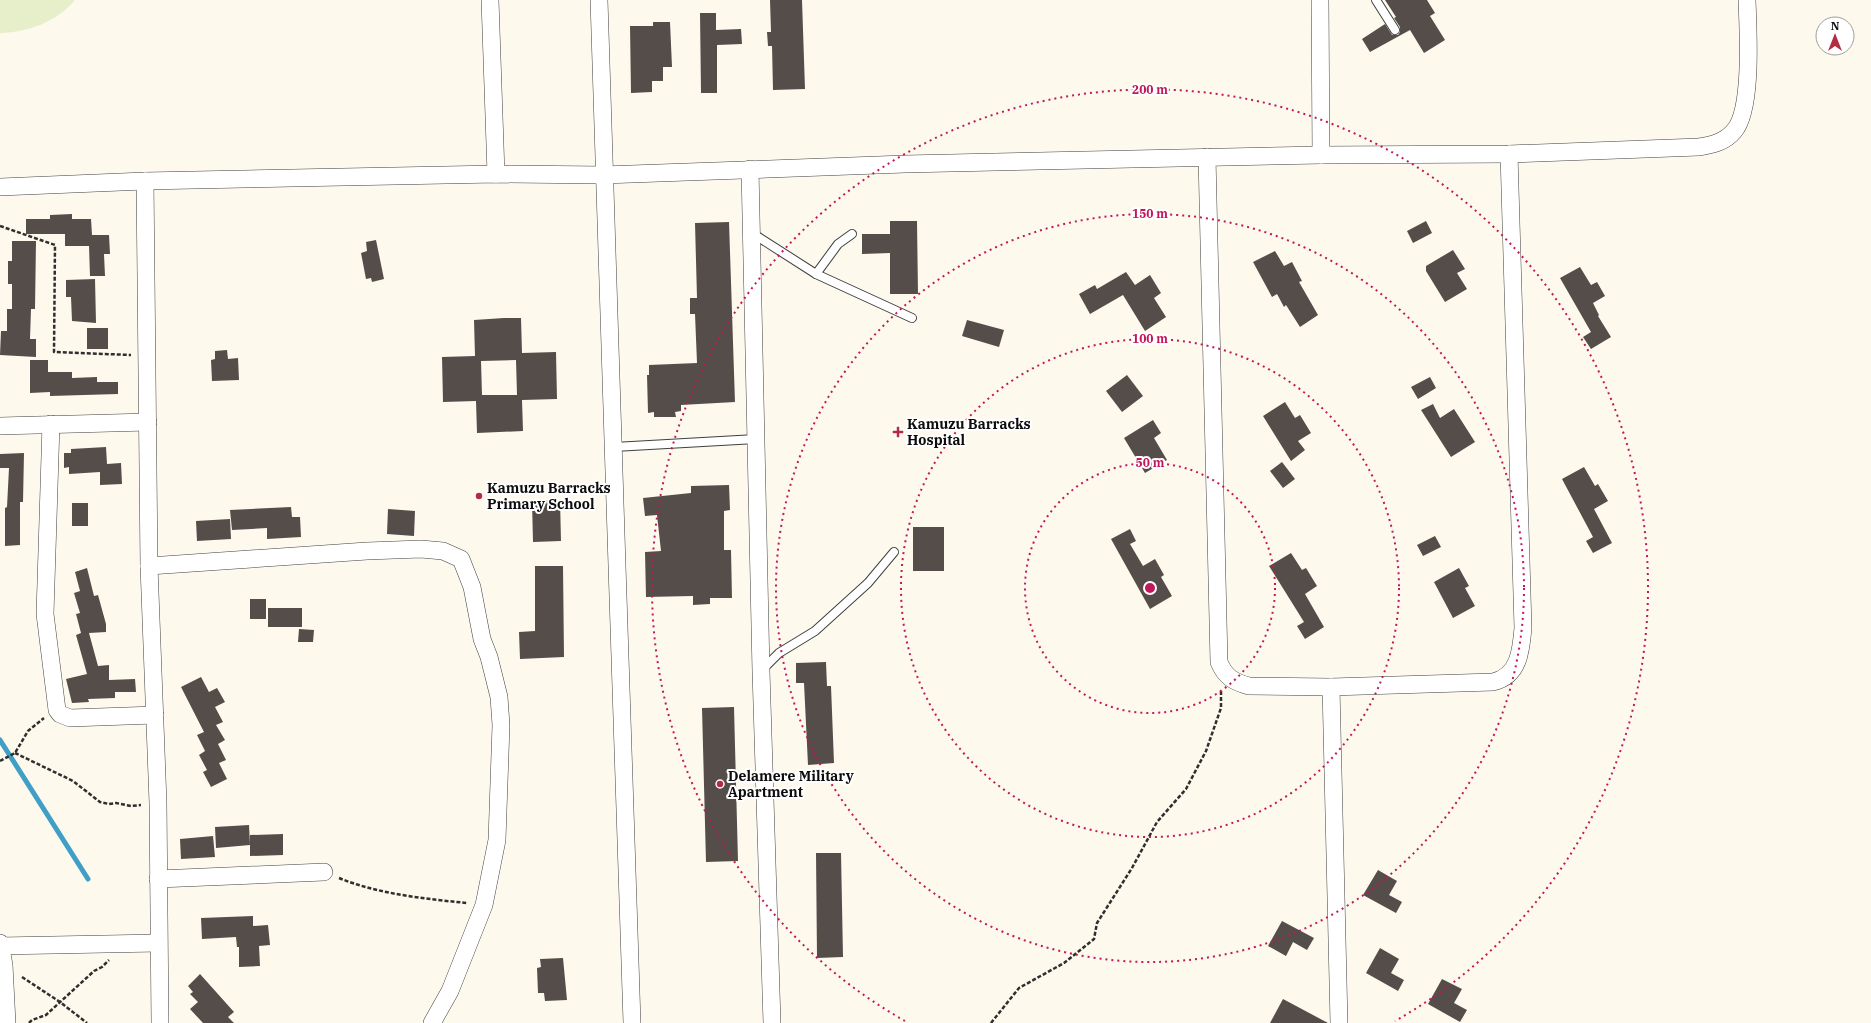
<svg xmlns="http://www.w3.org/2000/svg" width="1871" height="1023" viewBox="0 0 1871 1023" font-family="'IBM Plex Serif',serif">
<rect width="100%" height="100%" fill="#fef9ed"/>
<!-- pitch -->
<path fill="#e6eeca" d="M0,0H75C56,22 29,32 0,33Z"/>
<g fill="none" stroke-linecap="round" stroke-linejoin="round">
<!-- stream -->
<path stroke="#409fc6" stroke-width="5" d="M0,740L88,879"/>
</g>
<!-- building -->
<g fill="#554d4a" fill-rule="evenodd">
<path d="M770,0H802L805,89L773,90L772,46H768L767,32H771Z"/>
<path d="M1385,0H1427L1435,13L1430,16L1445,40L1424,53L1410,30L1370,52L1362,39L1385,24L1392,35H1398L1400,32V27L1394,18L1396,17Z"/>
<path d="M700,13H716V30L741,29L742,44L717,45V93H701Z"/>
<path d="M653,22H670L672,67H663V81H652V92L631,93L630,26H653Z"/>
<path d="M72,214V219H91L92,235H109L110,254H104L105,276H90L89,246H65V234H26V219H50V215Z"/>
<path d="M890,221H917L918,294H890V253L862,254V234H890Z"/>
<path d="M1426,221L1432,233L1413,243L1407,231Z"/>
<path d="M729,222L735,402L681,405V411L675,412L676,417H654V412L648,413L647,375H649V365L697,363L695,314H690V298H697L695,223Z"/>
<path d="M376,240L384,279L372,282L371,278L366,279L361,253L367,251L366,242Z"/>
<path d="M12,241H36L35,309H31L30,339H36V357L0,355L1,331H7V309H12V284H8V261H12Z"/>
<path d="M1453,250L1465,269L1457,273L1467,289L1445,302L1426,271V266Z"/>
<path d="M1275,251L1284,266L1292,262L1302,281L1299,282L1318,315L1300,327L1286,305L1284,307L1277,294L1272,297L1253,262Z"/>
<path d="M1580,267L1591,285L1597,282L1605,296L1593,303L1599,315L1598,316L1611,337L1591,349L1583,337L1591,332L1560,278Z"/>
<path d="M1126,272L1135,285L1150,275L1161,293L1154,298L1166,317L1145,331L1123,295L1090,314L1079,294L1095,285L1097,289Z"/>
<path d="M95,279L96,323L72,321L71,297H66V280Z"/>
<path d="M504,318H521L522,353L556,352L557,399L522,400L523,431L477,433L476,401L443,402L442,357L475,356L474,320ZM516,360L517,395H482L481,361Z"/>
<path d="M967,320L1004,330L999,347L962,336Z"/>
<rect x="87" y="328" width="21" height="21"/>
<path d="M227,350L228,359L238,358L239,380L212,381L211,360L215,359V351Z"/>
<path d="M30,360H48V372H72V378L97,377V382H118V394L50,396V392L30,393Z"/>
<path d="M1127,375L1143,396L1122,412L1106,391Z"/>
<path d="M1430,377L1436,388L1418,399L1411,387Z"/>
<path d="M1285,402L1295,418L1300,415L1311,433L1298,441L1305,450L1291,461L1263,416Z"/>
<path d="M1433,404L1440,418L1454,409L1475,442L1451,457L1421,410Z"/>
<path d="M1153,420L1161,433L1154,438L1167,460L1145,473L1124,438Z"/>
<path d="M106,447L107,464L121,463L122,484L100,485V472L69,474V467L64,468V453H71V449Z"/>
<path d="M24,453L23,502H20V545L5,546V508L7,507L9,468H0V454Z"/>
<path d="M1282,462L1295,479L1283,488L1270,471Z"/>
<path d="M1584,467L1595,486L1598,484L1608,501L1594,509L1612,543L1593,553L1586,541L1593,537L1562,479Z"/>
<path d="M729,485L730,510L724,511V550H731L732,598H710V604L693,605V596L646,597L645,552L661,551L657,515L645,516L643,498L691,493V486Z"/>
<path d="M560,500L561,541L533,542L532,501Z"/>
<rect x="72" y="503" width="16" height="23"/>
<path d="M291,507L292,517H300L301,537L267,539V528L232,530L230,510Z"/>
<path d="M388,509L415,511L414,536L387,534Z"/>
<path d="M230,519L231,539L197,541L196,521Z"/>
<rect x="913" y="527" width="31" height="44"/>
<path d="M1130,529L1136,541L1130,544L1143,566L1155,559L1164,575L1161,577L1172,596L1150,609L1111,539Z"/>
<path d="M1435,536L1441,547L1423,556L1417,545Z"/>
<path d="M1291,553L1302,570L1306,568L1317,586L1305,594L1324,627L1305,639L1297,626L1304,622L1269,566Z"/>
<path d="M535,566H563L564,657L520,659L519,632L535,631Z"/>
<path d="M87,568L94,596L98,595L106,624V632L89,633L98,666L109,665V680L135,679L136,692H115V698L88,699L89,702L72,703L66,679L87,674L76,635L81,633L76,614L80,613L74,593L80,591L75,572Z"/>
<path d="M1459,568L1469,586L1465,588L1475,606L1453,618L1434,582Z"/>
<rect x="250" y="599" width="16" height="20"/>
<rect x="268" y="608" width="34" height="19"/>
<path d="M299,629L314,630L313,642H298Z"/>
<path d="M826,662L827,686H831L834,763L808,765L804,683H796V663Z"/>
<path d="M201,677L209,692L217,688L225,702L215,707L223,722L216,725L225,740L218,744L226,760L219,763L227,779L211,787L203,772L207,770L199,755L205,751L197,735L204,732L181,687Z"/>
<path d="M734,707L738,861L706,862L702,708Z"/>
<path d="M249,825L250,845L216,848L215,827Z"/>
<path d="M283,834V855L250,856V835Z"/>
<path d="M213,836L215,857L181,859L180,839Z"/>
<path d="M816,853H841L843,957L817,958Z"/>
<path d="M1378,870L1397,881L1389,895L1402,902L1396,913L1363,895Z"/>
<path d="M253,916V926L268,925L270,945L259,946L260,966L239,967V947H237L236,937L202,939L201,918Z"/>
<path d="M1282,921L1314,938L1307,950L1293,942L1286,956L1268,946Z"/>
<path d="M1380,948L1399,959L1391,973L1404,980L1398,991L1366,973Z"/>
<path d="M563,958L567,1000L545,1001L544,993H538L537,968L541,967L540,959Z"/>
<path d="M200,974L234,1012L228,1017L234,1023H203L190,1009L198,1002L190,994L193,992L188,986Z"/>
<path d="M1442,979L1462,989L1454,1003L1467,1010L1460,1022L1428,1004Z"/>
<path d="M1283,999L1328,1023H1270Z"/>
</g>
<g fill="none" stroke-linecap="round" stroke-linejoin="round">
<!-- service casing -->
<g stroke="#404040" stroke-width="10">
<g id="service">
<path d="M1376,0L1395,30"/>
<path d="M752,233L816,274L912,318"/>
<path d="M816,274L838,244L852,234"/>
<path d="M614,447L756,439"/>
<path d="M762,670L779,653L815,631L868,583L894,552"/>
</g>
</g>
<!-- minor casing -->
<g stroke="#404040" stroke-width="18">
<g id="minor">
<path d="M490,0L496,174"/>
<path d="M599,0C607,341 623,682 632,1023"/>
<path d="M1320,0L1321,155"/>
<path d="M1207,157L1219,662C1225,677 1234,682 1249,686L1331,687L1493,682C1519,676 1521,651 1523,628L1509,154"/>
<path d="M750,169L761,671L772,1023"/>
<path d="M145,181L149,566L158,803L160,1023"/>
<path d="M0,187L145,181L496,174L603,175L905,164L1321,155L1509,154L1699,147C1712,145 1725,142 1734,131C1753,110 1748,29 1747,0"/>
<path d="M51,424L45,614L57,710L60,714L70,718L155,715"/>
<path d="M0,426L148,422"/>
<path d="M149,566L367,551L421,549L443,551L461,559L472,587L482,639L489,657L499,697L501,725L497,840L484,905L450,991L432,1023"/>
<path d="M1331,687L1339,1023"/>
<path d="M158,879L324,872"/>
<path d="M0,943L4,965L7,1023"/>
<path d="M0,946L158,943"/>
</g>
</g>
<!-- path -->
<g stroke="#2f2f2f" stroke-width="2.5" stroke-dasharray="4 2" stroke-linecap="butt">
<path d="M0,226L55,245L54,352L131,355"/>
<path d="M15,753L73,781L100,802L109,804L116,803L131,806L141,805"/>
<path d="M0,761L15,753L28,731L44,718"/>
<path d="M339,878C378,894 426,899 467,903"/>
<path d="M22,977L60,1002L87,1023"/>
<path d="M29,1023L32,1020L46,1015L94,971L102,967L109,960"/>
<path d="M991,1023L1019,988L1064,963L1094,939L1097,923L1132,868L1157,822L1186,789L1206,751L1221,708V691"/>
</g>
<!-- service -->
<use href="#service" stroke="#fff" stroke-width="8"/>
<!-- minor -->
<use href="#minor" stroke="#fff" stroke-width="17"/>
</g>
<!-- distance rings -->
<g fill="none" stroke="#c2185b" stroke-width="2" stroke-dasharray="2 4">
<circle cx="1150" cy="588" r="125"/>
<circle cx="1150" cy="588" r="249"/>
<circle cx="1150" cy="588" r="374"/>
<path d="M905 1021A498 498 0 1 1 1395 1021"/>
</g>
<!-- markers -->
<g fill="#b52c42" stroke="#fff" stroke-width="1.5">
<path d="M896 426h4v4h4v4h-4v4h-4v-4h-4v-4h4z"/>
<circle cx="479" cy="496" r="4"/>
<circle cx="720" cy="784" r="4"/>
</g>
<g text-anchor="middle" stroke-width="4" stroke-linejoin="round" paint-order="stroke">
<!-- poi labels -->
<g font-size="14" font-weight="bold" fill="#0d0d0d" stroke="#fff" text-anchor="start">
<text x="907" y="429">Kamuzu Barracks<tspan x="907" dy="16">Hospital</tspan></text>
<text x="487" y="493">Kamuzu Barracks<tspan x="487" dy="16">Primary School</tspan></text>
<text x="728" y="781">Delamere Military<tspan x="728" dy="16">Apartment</tspan></text>
</g>
</g>
<circle cx="1150" cy="588" r="6" fill="#c2185b" stroke="#fff" stroke-width="2"/>
<g font-size="12" text-anchor="middle" font-weight="bold" fill="#c2185b" stroke="#fff" stroke-width="4" stroke-linejoin="round" paint-order="stroke">
<text x="1150" y="94">200 m</text>
<text x="1150" y="218">150 m</text>
<text x="1150" y="343">100 m</text>
<text x="1150" y="467">50 m</text>
</g>
<!-- north arrow -->
<g transform="translate(1835 36)"><circle r="19" fill="#ffffff" stroke="#9e9e9e"/>
<path d="M0-3L7 15L0 10L-7 15Z" fill="#b52c42"/>
<text y="-6" font-size="11" font-weight="bold" text-anchor="middle" fill="#0d0d0d">N</text>
</g>
</svg>
